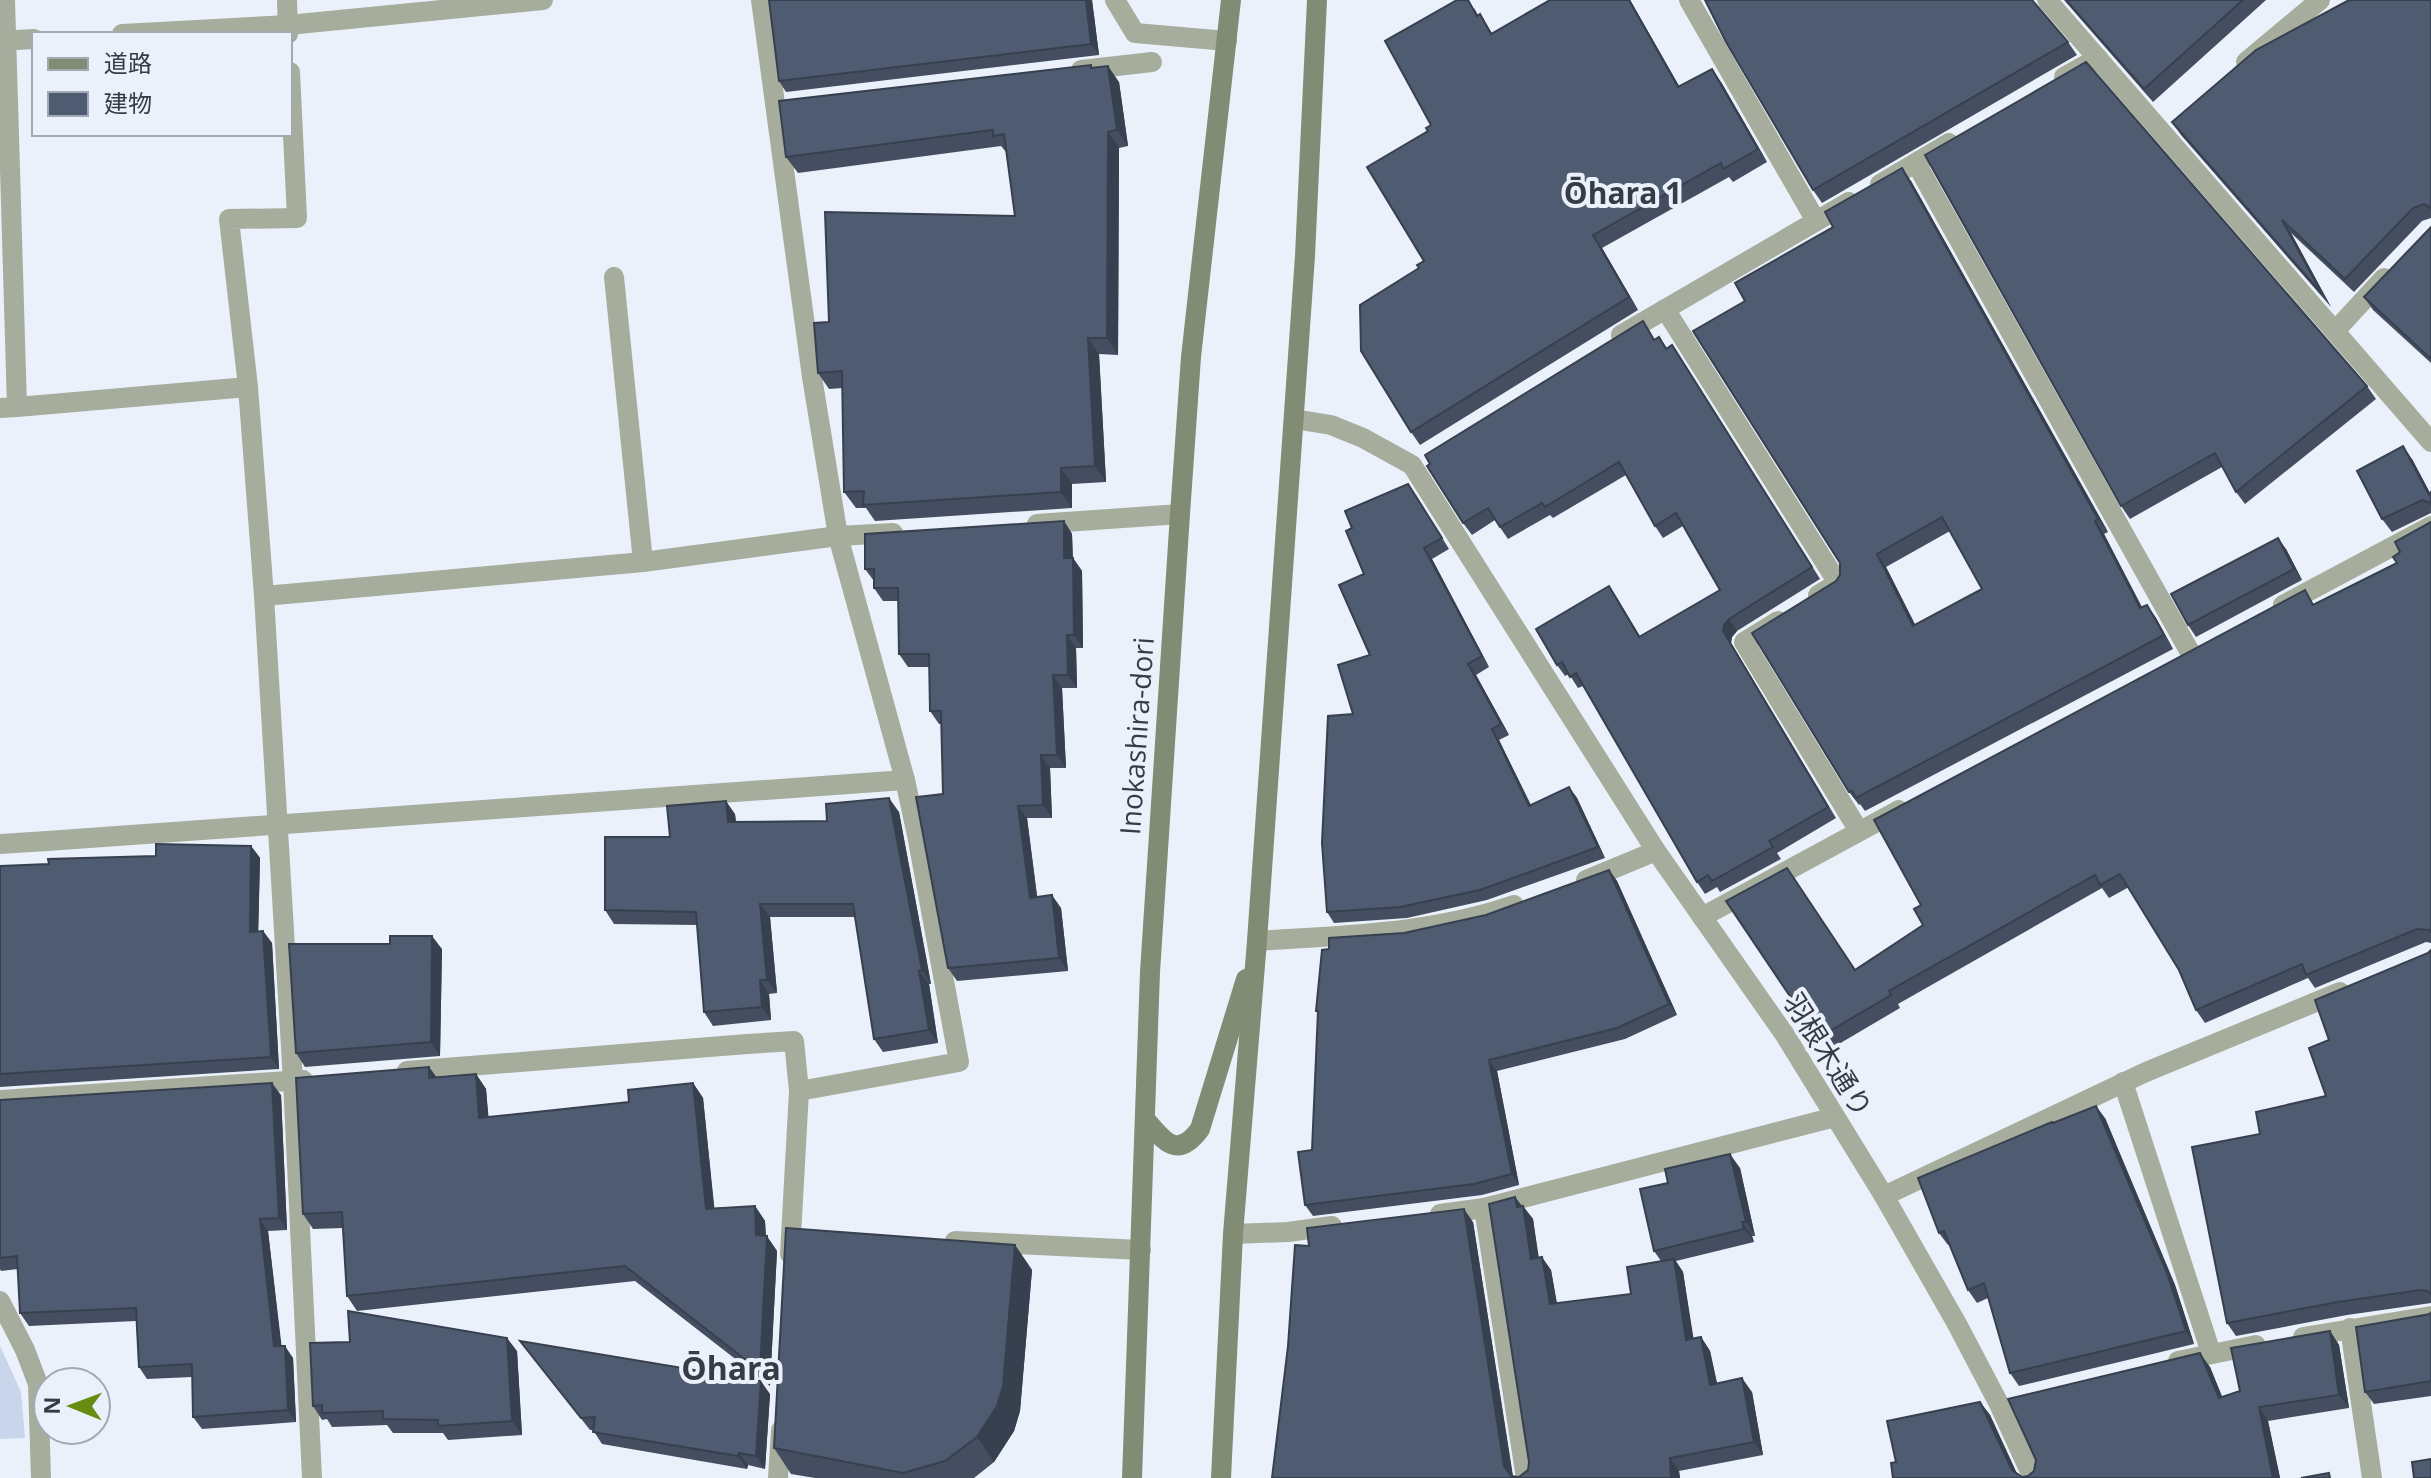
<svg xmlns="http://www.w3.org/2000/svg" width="2431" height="1478" viewBox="0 0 2431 1478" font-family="'Open Sans','Noto Sans JP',sans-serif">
<rect width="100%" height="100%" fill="#ebf1fb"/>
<!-- green -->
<path fill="#c8d5ea" d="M0,1346L21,1392L25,1438L0,1439Z"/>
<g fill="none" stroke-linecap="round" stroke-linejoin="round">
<!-- lane -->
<g stroke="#a6ad9d" stroke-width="20">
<path d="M5,0L17,407L248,387"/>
<path d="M287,0L288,34"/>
<path d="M761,0L812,377L838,536L905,780L917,835L959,1062L799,1091"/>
<path d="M1689,0L1816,221"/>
<path d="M122,34L288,25L543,0"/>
<path d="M0,41L34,39"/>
<path d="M1081,70L1152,62"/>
<path d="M290,72L297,218L229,219L248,387L264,596L293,1081L312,1478"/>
<path d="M1916,163L2191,654"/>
<path d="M614,277L643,562"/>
<path d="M1665,309L1838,583L1818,595"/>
<path d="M2335,331L2384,278"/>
<path d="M1037,524L1180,514"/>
<path d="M264,596L643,562L838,536L893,533"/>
<path d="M2283,605L2431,526"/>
<path d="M1778,621L1744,642L1859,831"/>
<path d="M47,841L905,780"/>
<path d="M1586,880L1656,851"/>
<path d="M1702,917L1899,810"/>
<path d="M1257,941C1344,935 1431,934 1514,905"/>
<path d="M407,1071L747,1044"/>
<path d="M2123,1082L2211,1353"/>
<path d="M0,1100L303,1080"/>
<path d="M1884,1196L2146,1072L2340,992"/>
<path d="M1484,1208L1526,1478"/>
<path d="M1440,1214L1484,1208L1835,1117"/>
<path d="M1233,1234L1288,1232L1332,1226"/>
<path d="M2350,1328L2372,1478"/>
</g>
<!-- street -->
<g stroke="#a6ad9d" stroke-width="20">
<path d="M1115,0L1135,33L1227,41"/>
<path d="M2047,0L2431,442"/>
<path d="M2246,62L2320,0"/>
<path d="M2064,77L2098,58"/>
<path d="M1880,184L1949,143"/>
<path d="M1621,335L1849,202"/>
<path d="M0,408L17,407"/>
<path d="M1294,419L1331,425L1363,438L1412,465L1656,851L1785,1035L1884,1196L1957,1324L1999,1404L2033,1478"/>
<path d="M0,844L47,841"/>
<path d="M747,1044L794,1041L799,1091L790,1254"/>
<path d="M955,1241L1141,1250"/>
<path d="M0,1301L25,1350L38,1384L41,1478"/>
<path d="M2303,1337L2431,1316"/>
<path d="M2178,1361L2256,1345"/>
<path d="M778,1478L781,1430"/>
</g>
<!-- secondary -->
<g stroke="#828c75" stroke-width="20">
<path d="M1146,1120C1165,1143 1178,1159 1200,1129L1246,979"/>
<path d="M1132,1478L1150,972L1180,514L1191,357L1231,0"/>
<path d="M1221,1478L1233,1234L1257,941L1305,256L1317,0"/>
</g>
</g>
<!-- wall -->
<g fill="#444e60" fill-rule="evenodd">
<path d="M1092,0L1099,55L786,92L779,81Z"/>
<path d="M1550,0H1630L1679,86L1721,82L1767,162L1733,182L1729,177L1602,248L1638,310L1420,445L1411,432L1419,268L1424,261L1431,125L1474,8L1478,15L1480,14L1492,33Z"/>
<path d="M2064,0H2266L2153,102Z"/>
<path d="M2431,0V218L2422,221L2354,292L2291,233L2331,307L2181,135L2172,122Z"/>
<path d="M2034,2L2068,42L2077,55L1822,203L1813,190Z"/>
<path d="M1091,65L1093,68L1119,82L1128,146L1119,148L1118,355L1099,354L1106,482L1072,484V508L875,521L866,508H856L844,492L843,388L829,389L818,373L829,322L1015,216L1006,152L1001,146L798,173L786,157Z"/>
<path d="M1925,155L2367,386L2376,399L2245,504L2236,492L2222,467L2130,519L2121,506Z"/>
<path d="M1911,181L2108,532L2104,534L2142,607L2147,605L2156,618L2173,649L1865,811L1860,804L1859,805L1849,792L1836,581L1840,575V563ZM1950,531L1982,589L1915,625L1886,567Z"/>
<path d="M2431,227V363L2373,310L2364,297Z"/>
<path d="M1643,321L1655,340L1659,337L1667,348L1680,357L1820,579L1737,631L1732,637L1731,643L1836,818L1777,853L1781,859L1720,892L1717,887L1705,894L1697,882L1583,686L1578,688L1569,674L1565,676L1557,665L1617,598L1640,636L1720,590L1683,526L1663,538L1655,526L1626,475L1553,518L1550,515L1508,539L1495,520L1472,535L1463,523Z"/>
<path d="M2412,459L2430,493L2431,492V513L2392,532L2382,519Z"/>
<path d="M1416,495L1449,549L1432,559L1489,667L1476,675L1509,735L1499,740L1531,805L1569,787L1577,798L1605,858L1487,900L1407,918L1334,923L1327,912L1353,714L1370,655L1364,574Z"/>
<path d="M1064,521L1072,534L1073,558L1082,571L1083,648H1076L1077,688H1062L1066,768H1050L1052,818H1027L1037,897L1061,908L1068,971L957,981L948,968L941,724H939L930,711L929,667H908L899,654V601H883L874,588V581L865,569Z"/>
<path d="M2431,522V943L2426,942L2315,988L2308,978L2205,1023L2196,1010L2179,970L2129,887L2109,898L2102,888L1898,1004L1900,1008L1827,1051L1726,901L1855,969L1923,925L1921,905L2315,605L2397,563L2400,552Z"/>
<path d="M2286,549L2302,580L2196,637L2188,625Z"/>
<path d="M899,812L931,984H929L938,1043L883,1052L874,1039L855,917H770L777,993L769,994L771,1020L713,1026L704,1012L697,925L614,924L605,910L670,837L735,814L736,822L827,821Z"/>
<path d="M251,846L260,858L258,931H263L272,943L279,1069L0,1087V866L49,864L156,856Z"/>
<path d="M1609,870L1617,881L1677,1015L1625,1039L1497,1071L1519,1185L1482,1195L1313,1216L1305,1205L1312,1150L1318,1014L1316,1011L1404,933L1486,915Z"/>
<path d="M390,944L442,949L440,1056L305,1067L296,1053Z"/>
<path d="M2431,950V1303L2347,1315L2236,1336L2227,1323L2260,1134L2326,1096L2329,1040Z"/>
<path d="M429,1067L436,1077L476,1074L486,1089L488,1117L629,1102L693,1083L703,1098L714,1208L755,1206L765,1221L766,1236L777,1251L770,1386L635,1281L357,1311L347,1296L343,1228L313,1229L303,1214Z"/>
<path d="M281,1095L287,1230L268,1231L281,1346L293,1358L296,1422L202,1429L193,1417L192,1377L147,1379L139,1367L136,1321L29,1326L20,1313L18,1269L1,1271L0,1269V1100Z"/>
<path d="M2105,1118L2175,1285L2194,1344L2019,1386L2010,1373L1988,1298L1977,1303L1968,1290L1949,1244L1948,1245L1939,1233L2054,1123Z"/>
<path d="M1740,1168L1755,1236H1752L1754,1242L1676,1261L1683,1272L1693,1339L1701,1337L1710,1351L1717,1383L1752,1392L1763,1455L1679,1471L1680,1478H1272L1309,1246L1473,1222L1513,1476L1519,1477L1528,1470L1529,1462L1515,1197L1533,1219L1538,1257L1551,1270L1557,1303L1631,1294L1661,1261L1654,1251Z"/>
<path d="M1015,1245L1032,1270L1020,1411L1014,1431L994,1462L974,1478H815L791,1474L774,1448Z"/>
<path d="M2431,1312V1396L2374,1404L2365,1392Z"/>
<path d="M2330,1331L2339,1345L2349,1408L2268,1421L2280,1478H1893L1896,1462L1980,1402L1990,1415L2017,1474L2022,1477L2028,1476L2210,1367L2222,1397L2240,1391Z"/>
<path d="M520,1341L770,1394L765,1469L748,1465L747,1469L602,1444L593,1430H590Z"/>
<path d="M517,1351L522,1435L448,1440L443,1433H393L387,1425L332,1427L327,1419L322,1420L313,1406Z"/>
</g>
<!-- shaded-wall -->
<g fill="#37404e">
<path d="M1086,0H1092L1099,55L1091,44Z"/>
<path d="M1629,0H1630L1687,100L1678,87Z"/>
<path d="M1108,66L1119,82L1128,146L1117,130Z"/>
<path d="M1712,69L1721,82L1767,162L1758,149Z"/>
<path d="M1108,132L1119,148L1118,355L1107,338Z"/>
<path d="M1902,168L1911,181L2108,532L2098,519Z"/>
<path d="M2282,220L2291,233L2331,307L2322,294Z"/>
<path d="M1593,235L1602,248L1638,310L1629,297Z"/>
<path d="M1088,338L1099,354L1106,482L1095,466Z"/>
<path d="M1672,345L1680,357L1820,579L1812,567Z"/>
<path d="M2403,446L2412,459L2431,495V498Z"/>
<path d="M1061,468L1072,484V508L1061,492Z"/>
<path d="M1064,521L1072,534L1073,571L1064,558Z"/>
<path d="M2095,521L2104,534L2149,622L2140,608Z"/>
<path d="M2278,538L2286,549L2302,580L2294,569Z"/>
<path d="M1424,548L1432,559L1489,667L1482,656Z"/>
<path d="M1877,554L1886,567L1923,640L1913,626Z"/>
<path d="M1073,558L1082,571L1083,648L1074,635Z"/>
<path d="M1609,586L1617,598L1647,649L1639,637Z"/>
<path d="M2147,605L2156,618L2173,649L2164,635Z"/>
<path d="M1729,619L1737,631L1732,637L1731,643L1836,818L1723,631L1724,625Z"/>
<path d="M1067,635L1076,648L1077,688L1068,675Z"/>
<path d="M1468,664L1476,675L1509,735L1501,724Z"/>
<path d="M1053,675L1062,688L1066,768L1057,755Z"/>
<path d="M1492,729L1499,740L1536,817L1529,806Z"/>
<path d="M1041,755L1050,768L1052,818L1043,805Z"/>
<path d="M1569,787L1577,798L1605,858L1598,847Z"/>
<path d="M889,798L899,812L931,984L922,970Z"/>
<path d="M726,801L735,814L737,835L728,822Z"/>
<path d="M1018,806L1027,818L1039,911L1030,898Z"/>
<path d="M251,846L260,858L258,944L250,932Z"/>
<path d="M1609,870L1617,881L1677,1015L1669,1004Z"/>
<path d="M1052,895L1061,908L1068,971L1059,958Z"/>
<path d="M760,904L770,917L777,993L767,980Z"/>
<path d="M263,931L272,943L279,1069L271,1057Z"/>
<path d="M432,936L442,949L440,1056L431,1042Z"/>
<path d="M919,971L929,984L938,1043L929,1030Z"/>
<path d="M760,980L769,994L771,1020L762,1007Z"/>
<path d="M1489,1060L1497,1071L1519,1185L1512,1174Z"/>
<path d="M429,1067L440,1082L429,1078Z"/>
<path d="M476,1074L486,1089L490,1133L479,1118Z"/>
<path d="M272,1083L281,1095L287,1230L279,1218Z"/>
<path d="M693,1083L703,1098L716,1224L706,1209Z"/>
<path d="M2096,1106L2105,1118L2175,1285L2194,1344L2186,1331Z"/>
<path d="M1730,1154L1740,1168L1755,1236L1746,1222Z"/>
<path d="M1515,1197L1524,1210L1523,1206L1533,1219L1541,1272L1531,1259Z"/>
<path d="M755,1206L765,1221L766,1247L767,1236L777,1251L770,1386L760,1371Z"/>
<path d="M1464,1209L1473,1222L1513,1478L1504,1466Z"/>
<path d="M260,1219L268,1231L283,1358L274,1346Z"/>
<path d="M1742,1222L1752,1236L1754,1242L1744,1229Z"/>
<path d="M1015,1245L1032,1270L1020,1411L1014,1431L994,1462L977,1437Z"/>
<path d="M1542,1257L1551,1270L1559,1317L1550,1304Z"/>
<path d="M1674,1259L1683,1272L1696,1354L1686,1340Z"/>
<path d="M2330,1331L2339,1345L2349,1408L2339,1395Z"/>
<path d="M1701,1337L1710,1351L1720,1398L1710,1385Z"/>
<path d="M507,1338L517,1351L522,1435L512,1421Z"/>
<path d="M285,1346L293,1358L296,1422L288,1410Z"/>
<path d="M2200,1353L2210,1367L2228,1411L2219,1398Z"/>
<path d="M1742,1378L1752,1392L1763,1455L1754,1442Z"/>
<path d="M761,1381L770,1394L765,1469L756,1456Z"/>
<path d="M1980,1402L1990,1415L2019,1478L2012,1470Z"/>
<path d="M2259,1407L2268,1421L2280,1478H2273Z"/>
<path d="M739,1453L748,1465L747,1469L738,1456Z"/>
<path d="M1670,1458L1679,1471L1680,1478H1671Z"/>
</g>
<!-- building -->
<g fill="#4f5b70" stroke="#37404e" stroke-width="2" fill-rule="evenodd">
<path d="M769,0H1086L1091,44L779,81Z"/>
<path d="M1457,0H1468L1477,16L1480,14L1491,34L1550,0H1629L1678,87L1712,69L1758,149L1723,169L1721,163L1593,235L1629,297L1411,432L1361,351L1360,305L1419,268L1417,265L1424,261L1367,167L1428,131L1426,128L1431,125L1385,41Z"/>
<path d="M1705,0H2032L2068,42L1813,190L1726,42Z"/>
<path d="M2066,0H2243L2144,89Z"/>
<path d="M2349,0H2431V208L2424,204L2413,208L2345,279L2282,220L2322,294L2172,122L2256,50Z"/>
<path d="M2086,62L2367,386L2236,492L2215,453L2121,506L1925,155Z"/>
<path d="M1091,65V68L1108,66L1117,130L1108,132L1107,338H1088L1095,466L1061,468V492L863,505L864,491L844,492L842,371L818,373L814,323L829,322L825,212L1015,216L1004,134L993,136V130L786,157L779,101Z"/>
<path d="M1902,168L2098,519L2095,521L2140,608L2147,605L2164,635L1856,798L1852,791L1849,792L1752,633L1836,581L1840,575V563L1693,331L1745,301L1735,283L1833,227L1825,212ZM1942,517L1982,589L1913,626L1877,554Z"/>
<path d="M2431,227V359L2364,297Z"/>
<path d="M1643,321L1654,340L1659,337L1666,349L1672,345L1812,567L1729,619L1724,625L1723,631L1828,807L1769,841L1773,847L1712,881L1708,875L1697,882L1576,673L1570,677L1562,662L1557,665L1536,629L1609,586L1639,637L1720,590L1676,513L1655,526L1619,462L1545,507L1542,503L1500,527L1488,508L1463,523L1427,466L1430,464L1425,455Z"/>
<path d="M2403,446L2429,495L2431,492V504L2428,502L2422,500L2382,519L2357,471Z"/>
<path d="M1408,484L1442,538L1424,548L1482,656L1468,664L1501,724L1492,729L1529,806L1569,787L1598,847L1480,890L1400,907L1327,912L1322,843L1328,716L1353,714L1338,665L1370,655L1339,585L1364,574L1346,531L1352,528L1345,511Z"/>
<path d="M1064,521V558H1073L1074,635H1067L1068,675H1053L1057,755H1041L1043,805L1018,806L1030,898L1052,895L1059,958L948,968L916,797L943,794L941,711H930L929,654H899L898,588H874V569H865V534Z"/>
<path d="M2431,522V932L2429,930L2417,929L2306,975L2302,964L2196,1010L2179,970L2120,874L2100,885L2095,875L1889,991L1891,995L1818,1038L1726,901L1787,868L1855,970L1923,925L1914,909L1921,905L1874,820L2305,590L2313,605L2397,563L2393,557L2400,552L2395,542Z"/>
<path d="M2278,538L2294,569L2188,625L2171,594Z"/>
<path d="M889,798L922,970L919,971L929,1030L874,1039L853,904H760L767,980H760L762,1007L704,1012L696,912L605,910V837H670L667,806L726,801L728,822L827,821L826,804Z"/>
<path d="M156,844L251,846L250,932L263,931L271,1057L0,1074V866L49,864L48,859L156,856Z"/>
<path d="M1609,870L1669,1004L1617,1028L1489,1060L1512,1174L1474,1184L1305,1205L1298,1152L1312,1150L1318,1011H1316L1322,950L1329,949V938L1404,933L1486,915Z"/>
<path d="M390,936H432L431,1042L296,1053L289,944H390Z"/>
<path d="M2431,950V1294L2427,1291L2420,1290L2338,1302L2227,1323L2192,1147L2260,1134L2256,1112L2326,1096L2309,1048L2329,1040L2315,1000L2428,953Z"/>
<path d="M429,1067V1078L476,1074L479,1118L629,1102L628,1090L693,1083L706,1209L755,1206L756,1235L767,1236L760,1371L625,1266L347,1296L342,1212L303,1214L296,1078Z"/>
<path d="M272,1083L279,1218L260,1219L274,1346H285L288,1410L193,1417L192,1364L139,1367L136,1308L20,1313L17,1256L0,1258V1100Z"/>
<path d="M2096,1106L2167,1273L2186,1331L2010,1373L1984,1283L1968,1290L1944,1231L1939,1233L1918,1178L2052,1122L2053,1123Z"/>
<path d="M1730,1154L1746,1222H1742L1744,1229L1654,1251L1640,1189L1668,1183L1665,1169Z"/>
<path d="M1515,1197L1517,1207L1523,1206L1531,1259L1542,1257L1550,1304L1631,1294L1627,1267L1674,1259L1686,1340L1701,1337L1710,1385L1742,1378L1754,1442L1670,1458L1671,1478H1272L1288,1346L1295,1245L1309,1246L1307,1228L1464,1209L1504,1466L1511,1476L1519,1477L1528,1470L1529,1462L1489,1204Z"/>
<path d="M786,1228L1015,1245L1003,1386L997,1406L977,1437L945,1461L903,1473L774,1448Z"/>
<path d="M348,1311L507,1338L512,1421L438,1426V1420L383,1419V1411L322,1413V1405L313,1406L310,1343L350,1342Z"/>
<path d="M2431,1312V1381L2365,1392L2356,1327L2430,1314Z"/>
<path d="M2330,1331L2339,1395L2259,1407L2273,1478H1893L1891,1463L1896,1462L1887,1421L1980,1402L2012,1470L2022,1477L2028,1476L2034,1471L2036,1460L2008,1399L2200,1353L2219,1398L2240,1391L2231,1348Z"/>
<path d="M520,1341L761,1381L756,1456L739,1453L738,1456L593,1432L595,1417L581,1418Z"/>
<path d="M2431,1459V1478H2414L2412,1462Z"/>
<path d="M2329,1473L2330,1478H2301Z"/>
</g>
<g text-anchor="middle" stroke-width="8" stroke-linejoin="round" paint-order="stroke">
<!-- street labels -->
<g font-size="28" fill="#363c46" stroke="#ebf1fb">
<text transform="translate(1137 736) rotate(-86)" y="10">Inokashira-dori</text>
<text transform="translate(1828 1055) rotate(58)" y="10">羽根木通り</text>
</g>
<!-- neighbourhood labels -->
<g font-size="30" font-weight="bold" fill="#363c46" stroke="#ebf1fb">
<text x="1623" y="204">Ōhara 1</text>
</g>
<!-- quarter labels -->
<g font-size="32" font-weight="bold" fill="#363c46" stroke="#ebf1fb">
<text x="731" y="1380">Ōhara</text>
</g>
</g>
<!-- legend -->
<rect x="32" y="32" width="260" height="104" fill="#ebf1fb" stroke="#a3a9b3" stroke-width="2"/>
<rect x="48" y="58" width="40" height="12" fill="#828c75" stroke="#a3a9b3" stroke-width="2"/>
<text x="104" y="72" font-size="24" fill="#363c46">道路</text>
<rect x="48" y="92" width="40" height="24" fill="#4f5b70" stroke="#a3a9b3" stroke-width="2"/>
<text x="104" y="112" font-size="24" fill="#363c46">建物</text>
<!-- north arrow -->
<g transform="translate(72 1406) rotate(271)"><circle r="38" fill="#ebf1fb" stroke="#a3a9b3" stroke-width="2"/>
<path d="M0-6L14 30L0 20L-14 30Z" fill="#688b12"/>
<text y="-12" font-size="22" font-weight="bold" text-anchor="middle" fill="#363c46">N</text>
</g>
</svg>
